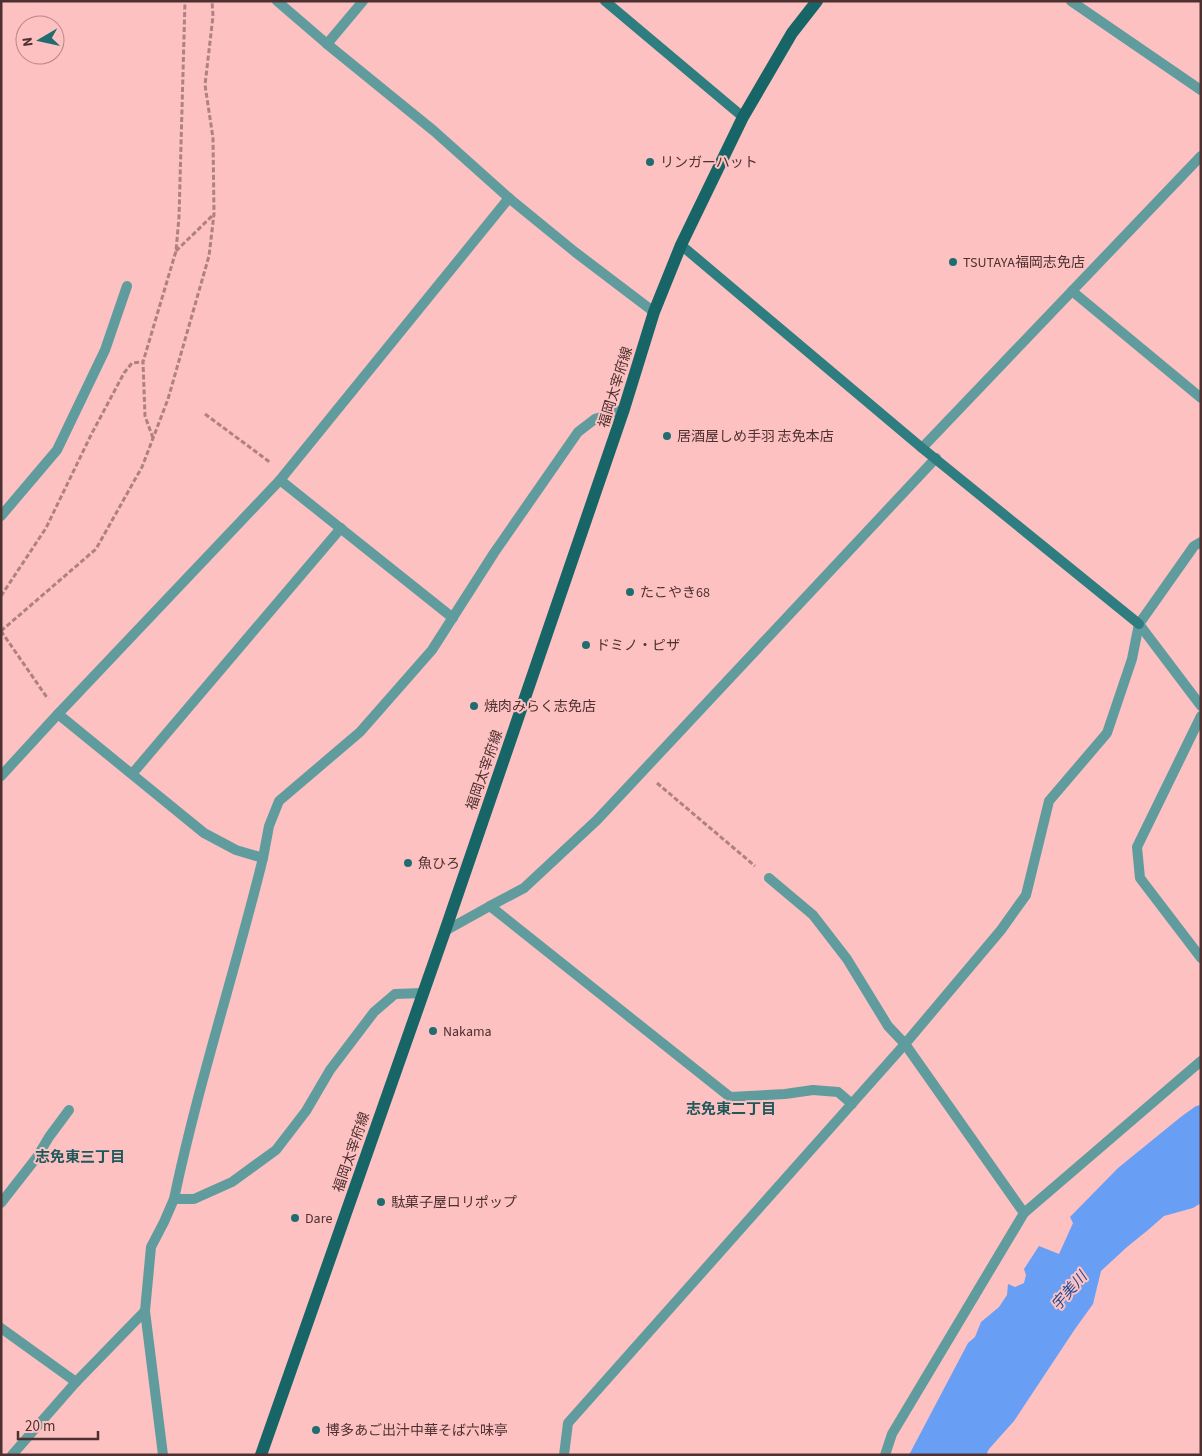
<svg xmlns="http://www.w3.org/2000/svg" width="1202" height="1456" viewBox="0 0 1202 1456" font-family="'Source Sans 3','Noto Sans JP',sans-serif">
<rect width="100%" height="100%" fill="#fdc1c1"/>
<!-- water -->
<path fill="#689ff5" d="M1201,1105V1203L1193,1208L1164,1216L1148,1230L1127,1247L1101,1271L1093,1304L1075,1329L1014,1421L989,1449L986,1455H909L968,1343L975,1337L981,1322L999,1307L1007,1295L1008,1284L1015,1287L1024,1283L1026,1275L1024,1269L1039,1246L1059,1254L1073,1223L1070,1217L1118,1168L1182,1116L1196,1106Z"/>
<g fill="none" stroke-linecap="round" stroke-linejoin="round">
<!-- path -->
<g stroke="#af8181" stroke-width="3" stroke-dasharray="5 2.5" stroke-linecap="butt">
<path d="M176,251L213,215"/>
<path d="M205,414L271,463"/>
<path d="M153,438L145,416L143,362L176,251L179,217L185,1"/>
<path d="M1,596L46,528L91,435L124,373L132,363L143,362"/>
<path d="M1,631L96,549L142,467L168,399L209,256L214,214L213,138L205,85L213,16L212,1"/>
<path d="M1,631L48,699"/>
<path d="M657,783L755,866"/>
</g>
<!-- lane -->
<g stroke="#609c9e" stroke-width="10">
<path d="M363,1L327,44L434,131L509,198"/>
<path d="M1,516L57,450L105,350L127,286"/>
<path d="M263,858L269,826L279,801L360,732L432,650L494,553L578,432L595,419L624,409"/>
<path d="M490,906L524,888L597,820L936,458"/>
<path d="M905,1044L1001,930L1026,895L1049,801L1107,733L1132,659L1139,624"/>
<path d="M813,1090L838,1092L852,1104"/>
</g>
<!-- street -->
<g stroke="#609c9e" stroke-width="10">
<path d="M277,1L327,44"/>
<path d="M1071,1L1201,90"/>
<path d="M1072,291L1201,398"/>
<path d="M922,448L1201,156"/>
<path d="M280,480L453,618"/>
<path d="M1201,542L1194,546L1139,624L1201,706"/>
<path d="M58,714L204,833L236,850L263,858C235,972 198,1084 174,1199L164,1222L151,1247L145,1311L163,1455"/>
<path d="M1201,716L1137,847L1140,878L1201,958"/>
<path d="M132,774L341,528"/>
<path d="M1,776L58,714L280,480L509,198L575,252L654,312"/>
<path d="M769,878L813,915L847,959L888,1026L905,1044L1024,1213"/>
<path d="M445,931L490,906L730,1097L785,1094L813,1090"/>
<path d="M174,1199H194L232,1182L276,1150L306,1111L330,1070L374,1012L395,994L423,993"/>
<path d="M1,1203L37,1157L49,1137L69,1110"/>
<path d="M1,1328L76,1382"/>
<path d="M12,1455L76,1382L145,1311"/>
<path d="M564,1455L568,1423L905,1044"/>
<path d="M885,1455L892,1434L1024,1213L1201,1061"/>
</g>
<!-- secondary -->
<g stroke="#2e7d80" stroke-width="10">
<path d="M605,1L743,117"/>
<path d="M681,245L922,448L1139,624"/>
</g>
<!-- primary -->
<path stroke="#186568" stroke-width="12" d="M261,1455L445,931L624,409L654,312L681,245L743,117L792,33L817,1"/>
</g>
<!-- markers -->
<g fill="#206c6f" stroke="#fdc1c1" stroke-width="2">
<circle cx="650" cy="162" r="5"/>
<circle cx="953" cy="262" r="5"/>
<circle cx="667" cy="436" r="5"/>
<circle cx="630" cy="592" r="5"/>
<circle cx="586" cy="645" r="5"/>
<circle cx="474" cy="706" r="5"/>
<circle cx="408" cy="863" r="5"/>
<circle cx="433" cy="1031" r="5"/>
<circle cx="381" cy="1202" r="5"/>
<circle cx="295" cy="1218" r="5"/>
<circle cx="316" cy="1430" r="5"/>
</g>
<g text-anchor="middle" stroke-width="4" stroke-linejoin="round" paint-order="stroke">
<!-- poi labels -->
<g font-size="14" fill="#4d3030" stroke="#fdc1c1" text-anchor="start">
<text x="660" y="167">リンガーハット</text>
<text x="963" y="267">TSUTAYA福岡志免店</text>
<text x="677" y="441">居酒屋しめ手羽 志免本店</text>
<text x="640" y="597">たこやき68</text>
<text x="596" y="650">ドミノ・ピザ</text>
<text x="484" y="711">焼肉みらく志免店</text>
<text x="418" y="868">魚ひろ</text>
<text x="443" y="1036">Nakama</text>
<text x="391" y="1207">駄菓子屋ロリポップ</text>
<text x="305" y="1223">Dare</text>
<text x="326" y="1435">博多あご出汁中華そば六味亭</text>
</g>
<!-- street labels -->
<g font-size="14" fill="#4d3030" stroke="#fdc1c1">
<text transform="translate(615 387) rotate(-73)" y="5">福岡太宰府線</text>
<text transform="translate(484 770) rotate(-71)" y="5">福岡太宰府線</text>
<text transform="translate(351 1152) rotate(-71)" y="5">福岡太宰府線</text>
</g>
<!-- neighbourhood labels -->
<g font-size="15" font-weight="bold" fill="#1d585b" stroke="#fdc1c1">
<text x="731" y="1114">志免東二丁目</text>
<text x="80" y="1162">志免東三丁目</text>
</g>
<!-- water labels -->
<g font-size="15" font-style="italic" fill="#174a95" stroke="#fdc1c1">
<text transform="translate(1069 1291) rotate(-49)" y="5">宇美川</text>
</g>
</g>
<!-- border -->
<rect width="1202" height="1456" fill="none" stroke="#4d3030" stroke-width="5"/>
<!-- north arrow -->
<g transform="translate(40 40) rotate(261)"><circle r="24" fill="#fdc1c1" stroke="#b78787"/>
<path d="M0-4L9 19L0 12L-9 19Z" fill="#206c6f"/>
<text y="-8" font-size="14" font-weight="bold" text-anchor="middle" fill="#4d3030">N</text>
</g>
<!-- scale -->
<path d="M18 1431v8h80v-8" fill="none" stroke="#4d3030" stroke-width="2.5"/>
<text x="25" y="1431" font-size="15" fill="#4d3030" stroke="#fdc1c1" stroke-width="4" paint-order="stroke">20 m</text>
</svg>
